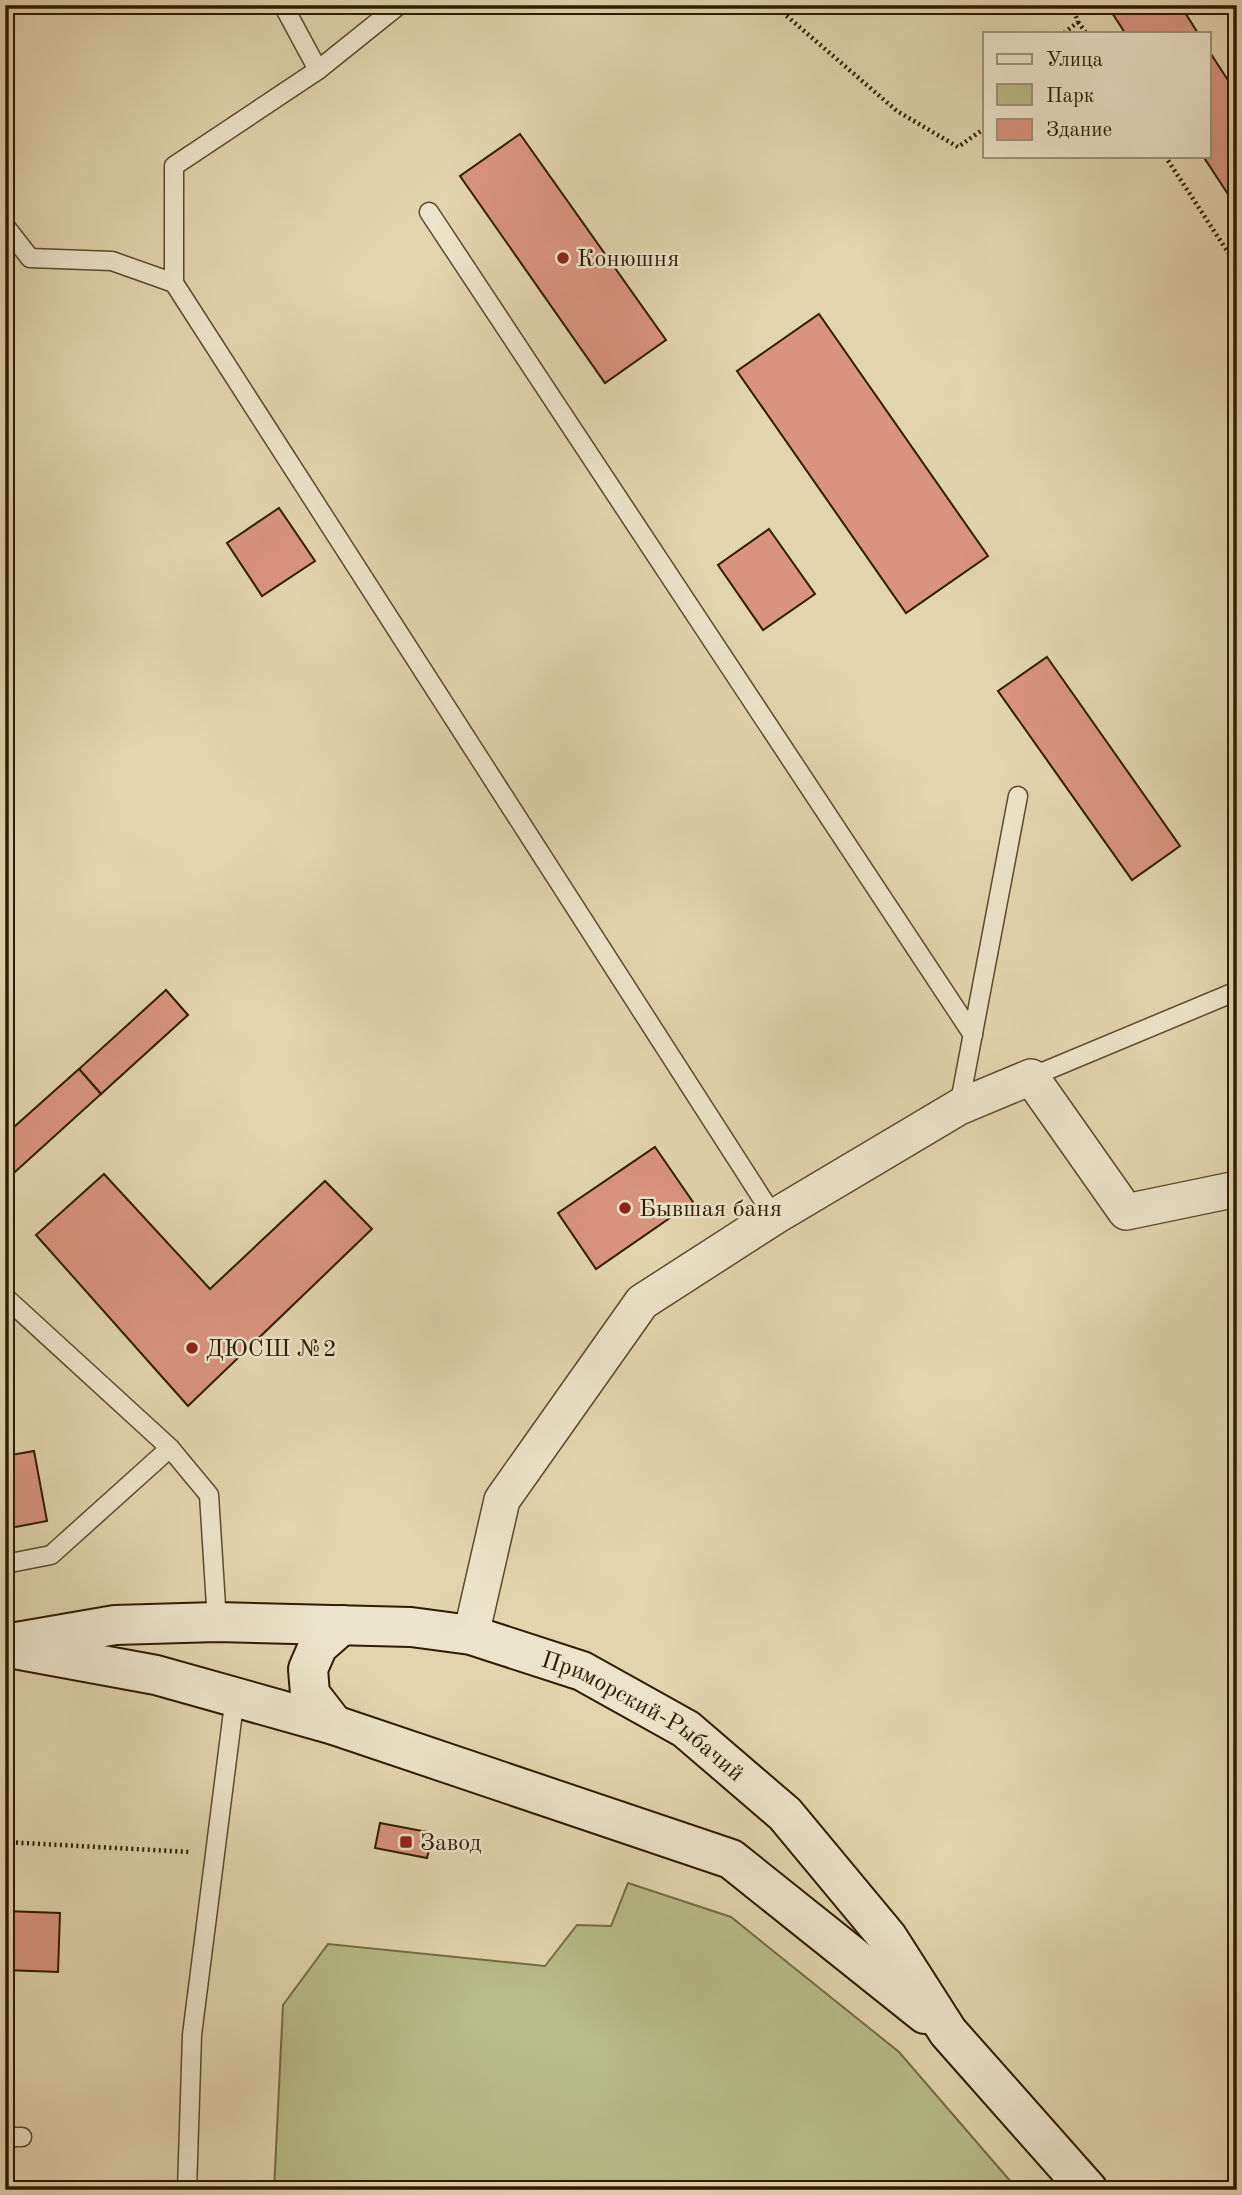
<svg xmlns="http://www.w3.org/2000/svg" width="1242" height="2195" viewBox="0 0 1242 2195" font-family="'Old Standard TT',serif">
<rect width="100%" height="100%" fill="#e2d5ae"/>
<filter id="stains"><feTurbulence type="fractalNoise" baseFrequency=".00286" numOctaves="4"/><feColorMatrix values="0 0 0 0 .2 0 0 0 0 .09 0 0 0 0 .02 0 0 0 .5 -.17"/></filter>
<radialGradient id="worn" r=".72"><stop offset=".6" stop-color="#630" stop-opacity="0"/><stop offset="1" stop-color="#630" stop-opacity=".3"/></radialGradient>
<!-- green -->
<path fill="#b7bc88" stroke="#726c44" stroke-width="2" d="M628,1883L731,1917L899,2052L1018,2190H274L283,2005L328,1944L545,1966L577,1925L611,1926Z"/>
<!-- building -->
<g fill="#d9947f" stroke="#2e1b00" stroke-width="2">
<path d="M1107,5H1180L1198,33H1125Z"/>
<path d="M1209,51L1237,94V208L1203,156H1209Z"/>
<path d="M520,134L666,340L605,383L460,176Z"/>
<path d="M819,314L988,556L906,613L737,371Z"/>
<path d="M279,508L315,561L262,596L227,543Z"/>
<path d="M769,529L815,594L763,630L718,565Z"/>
<path d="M1047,657L1180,846L1132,880L998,691Z"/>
<path d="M166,990L188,1015L101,1094L79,1069Z"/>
<path d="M79,1069L101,1094L5,1181V1135Z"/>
<path d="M655,1147L693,1202L596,1269L558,1213Z"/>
<path d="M104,1174L210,1289L325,1181L372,1229L188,1406L36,1235Z"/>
<path d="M34,1451L47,1521L5,1529V1456Z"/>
<path d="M380,1823L433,1833L427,1858L375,1848Z"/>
<path d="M5,1911L60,1913L58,1972L5,1970Z"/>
</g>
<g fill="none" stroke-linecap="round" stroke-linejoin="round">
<!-- service casing -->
<g stroke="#5b4a2c" stroke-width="21">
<g id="service">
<path d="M283,5L318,70"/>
<path d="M399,5L318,70L174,166V283L774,1217"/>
<path d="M429,212L973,1035"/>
<path d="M5,226L30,258L112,261L174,283"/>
<path d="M1031,1077L1237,991"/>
<path d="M959,1107L1018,796"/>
<path d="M5,1297L170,1448L209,1495L217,1622"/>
<path d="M5,1564L51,1555L170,1448"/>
<path d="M5,2137H22"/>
<path d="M187,2190L192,2035L235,1696"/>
</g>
</g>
<!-- minor casing -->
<g stroke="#5b4a2c" stroke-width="38">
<path id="minor" d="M471,1635L502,1500L642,1302L774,1217L959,1107L1031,1077L1126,1212L1237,1189"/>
</g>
<!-- secondary casing -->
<g stroke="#2e1b00" stroke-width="42">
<g id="secondary">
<path id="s1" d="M5,1644L115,1625L217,1622L411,1627L471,1635L582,1671L686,1729L785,1814L888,1938L948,2032L1088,2190"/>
<path d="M20,1650L156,1675L334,1725L731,1859L925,2014"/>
<path d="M334,1725L310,1694L308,1669L318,1646L342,1625"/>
</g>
</g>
<!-- path -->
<g stroke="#2e1b00" stroke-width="4.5" stroke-dasharray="2 3.5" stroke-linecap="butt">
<path d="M774,5L897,111L958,147L985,128"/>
<path d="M1078,22L1086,33"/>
<path d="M1064,33L1078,22L1072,5"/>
<path d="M1165,156L1237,266"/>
<path d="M5,1842L190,1852"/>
<path d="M5,2039H13"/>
</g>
<!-- service -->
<use href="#service" stroke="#ece4ca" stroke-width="18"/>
<!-- minor -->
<use href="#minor" stroke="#ece4ca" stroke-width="35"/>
<!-- secondary -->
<use href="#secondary" stroke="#ece4ca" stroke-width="38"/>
</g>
<!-- markers -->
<g fill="#8f2418" stroke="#ece4ca" stroke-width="2.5">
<circle cx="563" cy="258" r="7"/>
<circle cx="625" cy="1208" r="7"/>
<circle cx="192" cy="1348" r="7"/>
<rect x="399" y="1835" width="14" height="14" rx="3.5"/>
</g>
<g text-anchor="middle" stroke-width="5" stroke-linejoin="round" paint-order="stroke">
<!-- poi labels -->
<g font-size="24" fill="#2e1b00" stroke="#ece4ca" text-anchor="start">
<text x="577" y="266">Конюшня</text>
<text x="639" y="1216">Бывшая баня</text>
<text x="206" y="1356">ДЮСШ №2</text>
<text x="420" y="1850">Завод</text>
</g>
<!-- street labels -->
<g font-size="24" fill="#2e1b00" stroke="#ece4ca">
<text dy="8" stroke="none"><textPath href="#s1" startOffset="660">Приморский-Рыбачий</textPath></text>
</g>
</g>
<!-- margin -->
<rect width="1242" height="2195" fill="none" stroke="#e2d5ae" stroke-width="28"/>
<rect x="7" y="7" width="1228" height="2181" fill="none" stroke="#2e1b00" stroke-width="3.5"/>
<rect x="14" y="14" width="1214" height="2167" fill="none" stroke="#2e1b00" stroke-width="2"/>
<!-- legend -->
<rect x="983" y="32" width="228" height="126" fill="#ece4ca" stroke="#a09479" stroke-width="2"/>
<rect x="997" y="54" width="35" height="10" fill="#ece4ca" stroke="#a09479" stroke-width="2"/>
<text x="1046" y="66" font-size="21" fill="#2e1b00">Улица</text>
<rect x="997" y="84" width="35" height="21" fill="#b7bc88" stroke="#a09479" stroke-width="2"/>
<text x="1046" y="102" font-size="21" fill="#2e1b00">Парк</text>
<rect x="997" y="119" width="35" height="21" fill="#d9947f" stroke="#a09479" stroke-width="2"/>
<text x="1046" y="136" font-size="21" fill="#2e1b00">Здание</text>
<rect width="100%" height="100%" filter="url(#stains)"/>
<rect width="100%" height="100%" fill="url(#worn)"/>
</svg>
